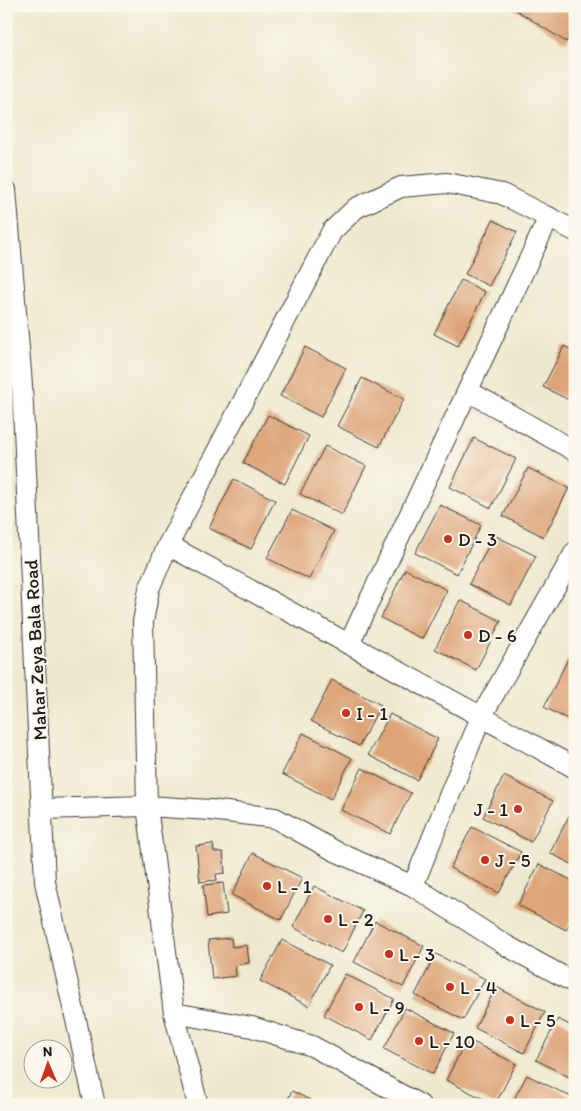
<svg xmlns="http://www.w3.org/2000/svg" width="581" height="1111" viewBox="0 0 581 1111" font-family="Itim,sans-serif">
<rect width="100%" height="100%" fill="#fbf7ec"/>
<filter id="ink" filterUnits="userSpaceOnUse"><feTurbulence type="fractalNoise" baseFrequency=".02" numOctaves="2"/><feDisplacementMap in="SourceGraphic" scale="10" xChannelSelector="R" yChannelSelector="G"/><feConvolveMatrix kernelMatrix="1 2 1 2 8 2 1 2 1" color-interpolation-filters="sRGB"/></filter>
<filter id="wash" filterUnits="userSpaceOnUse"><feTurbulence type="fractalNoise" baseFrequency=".0096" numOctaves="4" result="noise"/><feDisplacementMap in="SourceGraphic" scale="20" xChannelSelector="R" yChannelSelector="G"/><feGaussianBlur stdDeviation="1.12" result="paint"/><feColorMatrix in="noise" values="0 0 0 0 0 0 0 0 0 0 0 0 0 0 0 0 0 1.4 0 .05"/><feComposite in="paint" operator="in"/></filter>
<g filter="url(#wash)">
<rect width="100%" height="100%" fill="#eee9ce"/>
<g id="blocks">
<!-- building -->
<g fill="#dda478">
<path d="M510,6H575V29L566,42Z"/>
<path d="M493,220L517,232L489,286L465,274Z"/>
<path d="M461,280L485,292L458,346L434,334Z"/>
<path d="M564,346L575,351V403L543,387Z"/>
<path d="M305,347L346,368L321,417L280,396Z"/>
<path d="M362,378L404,399L379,447L337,426Z"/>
<path d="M268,415L309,436L285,484L243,463Z"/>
<path d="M474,438L516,459L491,508L450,487Z"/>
<path d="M325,446L366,466L342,515L300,494Z"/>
<path d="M528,468L569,488L544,537L503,516Z"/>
<path d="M234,479L275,500L251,549L209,528Z"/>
<path d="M440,505L481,525L457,574L415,553Z"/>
<path d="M292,510L334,531L309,579L267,558Z"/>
<path d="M494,535L536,556L511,605L469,584Z"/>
<path d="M405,569L447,590L422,639L381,618Z"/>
<path d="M460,600L501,621L476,670L435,649Z"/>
<path d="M568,659L575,662V723L544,707Z"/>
<path d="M332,680L381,705L359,746L311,721Z"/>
<path d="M390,714L438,739L417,780L368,755Z"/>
<path d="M303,733L352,758L331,799L282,774Z"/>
<path d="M362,768L411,793L390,834L341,810Z"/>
<path d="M504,776L553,801L531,842L483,817Z"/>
<path d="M571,812L575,814V866L550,853Z"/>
<path d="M472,827L521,852L499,893L450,868Z"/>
<path d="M213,844L214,852H223L225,873L216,874L217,880L200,882L196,846Z"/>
<path d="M253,853L302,878L281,920L232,895Z"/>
<path d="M539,864L575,882V914L566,930L518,905Z"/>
<path d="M223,883L227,914L207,917L203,885Z"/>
<path d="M314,886L363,911L342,953L293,927Z"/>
<path d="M375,921L424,946L403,987L354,962Z"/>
<path d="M231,938L232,947L247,945L249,963L235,965L236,976L212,979L208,940Z"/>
<path d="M282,940L330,965L309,1006L260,981Z"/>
<path d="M436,954L485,979L463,1020L415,995Z"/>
<path d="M345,974L394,999L372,1040L324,1015Z"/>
<path d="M496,987L545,1012L524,1053L475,1028Z"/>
<path d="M405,1008L454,1033L433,1074L384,1049Z"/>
<path d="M558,1019L575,1028V1080L536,1060Z"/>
<path d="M467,1039L516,1064L495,1105L446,1080Z"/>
<path d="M527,1075L575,1099L573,1105H511Z"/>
<path d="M292,1091L320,1105H285Z"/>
</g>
</g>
</g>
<g filter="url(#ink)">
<use href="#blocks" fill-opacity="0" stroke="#3c3b37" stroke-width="1"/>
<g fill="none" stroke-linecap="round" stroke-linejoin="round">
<!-- minor casing -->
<g stroke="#3c3b37" stroke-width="22">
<g id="minor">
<path d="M6,190L22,385L45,882L95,1105"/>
<path d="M468,391L575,451"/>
<path d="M168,545L575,768"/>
<path d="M349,644L549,217"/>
<path d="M42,809L147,806L210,810L275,818L335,851L413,886L507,946L575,983"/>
<path d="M413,886L481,717L575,552"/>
<path d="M174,1013L252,1027L312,1046L420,1105"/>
<path d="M198,1105L174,1013L147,806L143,622L149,589L168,545L332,231L356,208L401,187L447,183L502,194L575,231"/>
</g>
</g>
<!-- minor -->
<use href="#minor" stroke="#fff" stroke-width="20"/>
</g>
</g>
<!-- markers -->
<g fill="#c8321e" stroke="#fbf7ec" stroke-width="2">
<circle cx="448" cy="539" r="5"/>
<circle cx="468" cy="635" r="5"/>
<circle cx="346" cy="713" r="5"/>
<circle cx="518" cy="809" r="5"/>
<circle cx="485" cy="860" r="5"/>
<circle cx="267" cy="886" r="5"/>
<circle cx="328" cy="919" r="5"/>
<circle cx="389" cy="954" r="5"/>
<circle cx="450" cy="987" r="5"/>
<circle cx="359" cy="1007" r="5"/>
<circle cx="510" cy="1020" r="5"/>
<circle cx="419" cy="1041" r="5"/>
</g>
<g text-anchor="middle" stroke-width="4" stroke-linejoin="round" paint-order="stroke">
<!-- poi labels -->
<g font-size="19" fill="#1c1c1c" stroke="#fbf7ec" text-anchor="start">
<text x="458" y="546">D - 3</text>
<text x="478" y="642">D - 6</text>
<text x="356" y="720">I - 1</text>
<text x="508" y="816" text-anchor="end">J - 1</text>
<text x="495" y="867">J - 5</text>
<text x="277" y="893">L - 1</text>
<text x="338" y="926">L - 2</text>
<text x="399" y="961">L - 3</text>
<text x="460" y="994">L - 4</text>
<text x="369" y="1014">L - 9</text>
<text x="520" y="1027">L - 5</text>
<text x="429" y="1048">L - 10</text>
</g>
<!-- street labels -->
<g font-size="19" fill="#1c1c1c" stroke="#fbf7ec">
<text transform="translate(35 650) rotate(-93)" y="7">Mahar Zeya Bala Road</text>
</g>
</g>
<!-- margin -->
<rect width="581" height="1111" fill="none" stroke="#fbf7ec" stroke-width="25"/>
<!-- north arrow -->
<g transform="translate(48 1064) rotate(358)"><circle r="24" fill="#fbf7ec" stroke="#a29f99"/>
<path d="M0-4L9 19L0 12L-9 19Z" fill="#c8321e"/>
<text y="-8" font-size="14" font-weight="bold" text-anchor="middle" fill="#1c1c1c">N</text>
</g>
</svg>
